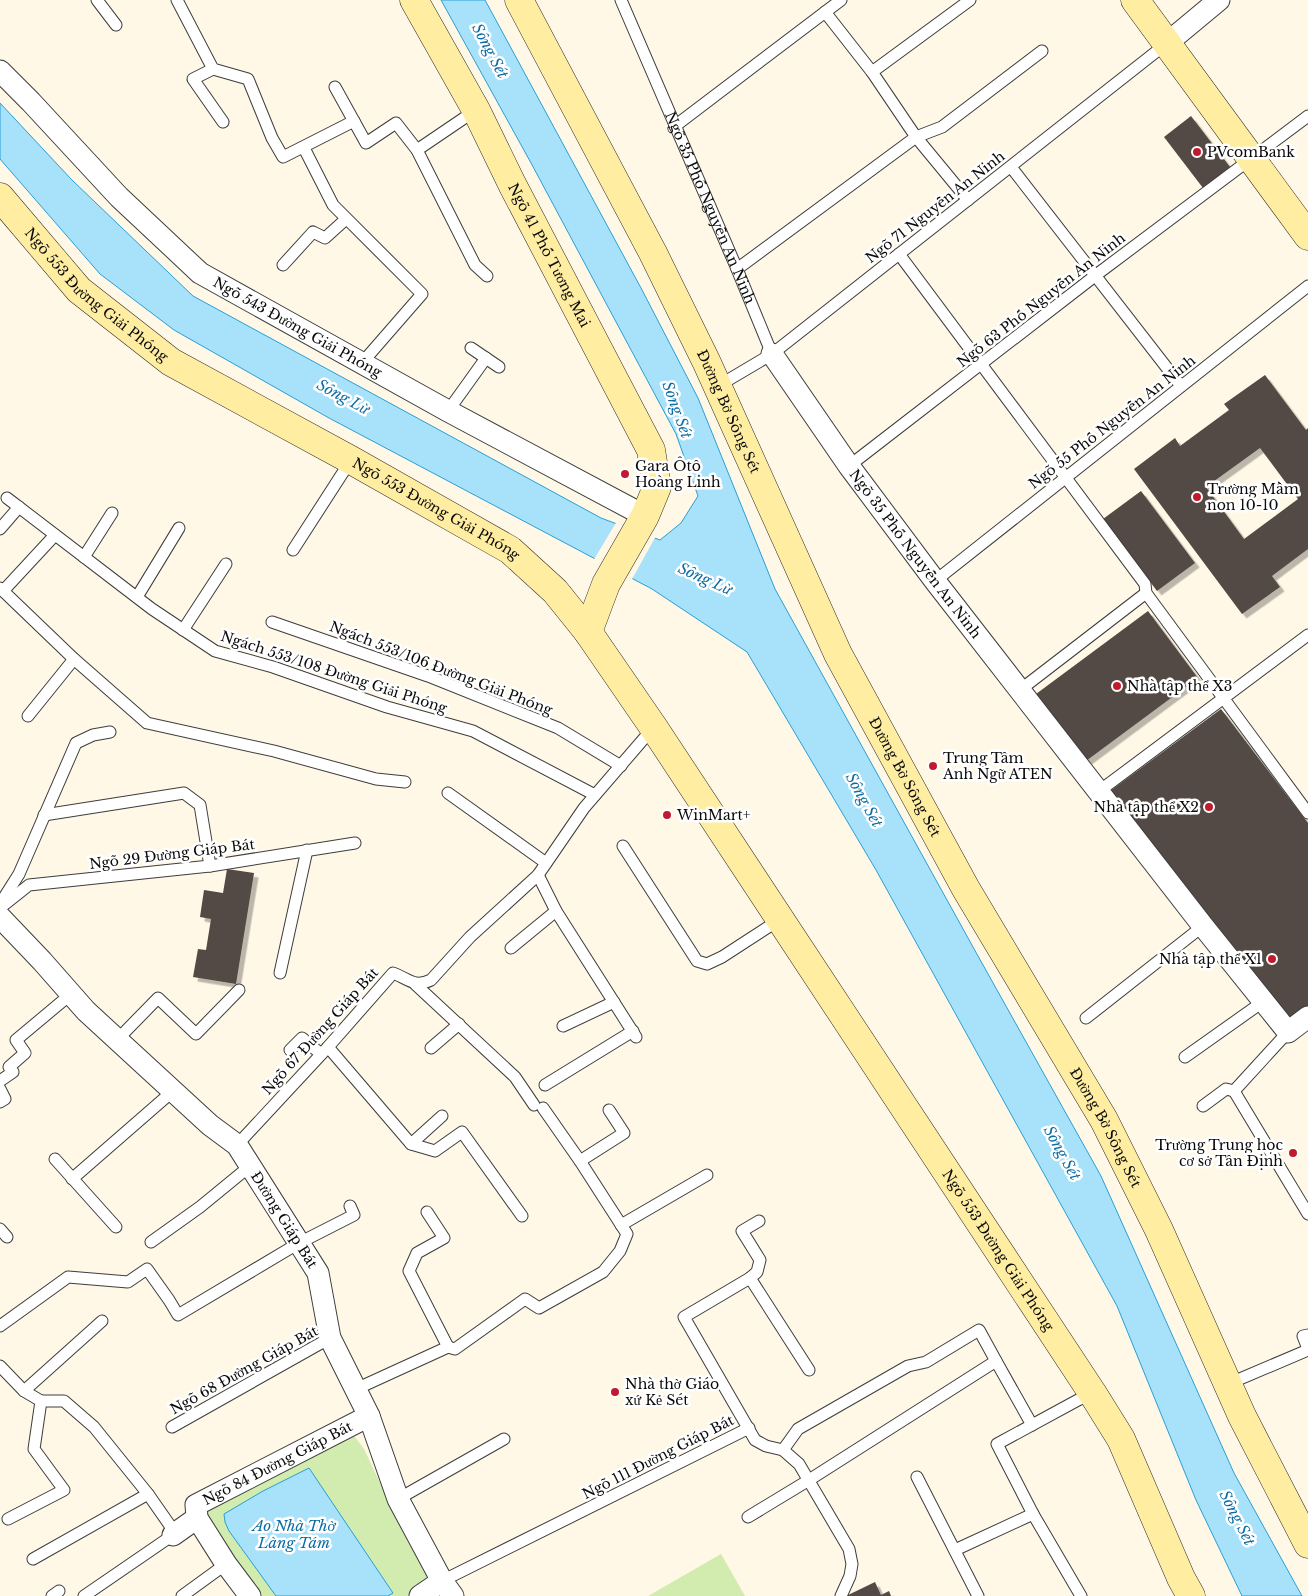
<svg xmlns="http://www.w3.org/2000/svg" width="1308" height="1596" viewBox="0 0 1308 1596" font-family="'Libre Baskerville',serif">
<defs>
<filter id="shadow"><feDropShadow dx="4.5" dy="4.5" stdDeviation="0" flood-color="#0004"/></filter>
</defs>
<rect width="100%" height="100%" fill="#fff8e6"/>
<!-- green -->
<g fill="#d2ebae">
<path d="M345,1433L355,1437L364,1449L408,1542L431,1579L407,1596H257L200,1509Z"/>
<path d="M721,1554L745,1596H648Z"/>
</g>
<!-- water -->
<g fill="#a7e1fa" stroke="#299ed6">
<path d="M441,0H485L641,288L698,398L775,589L978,956L1101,1176L1234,1473L1302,1596H1242L1196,1500L1117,1306L876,870L747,652L652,589L329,418L174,330L100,274L0,159V103L72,180L193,296L601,518L660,540L681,523L698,496L676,434L531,163Z"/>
<path d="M309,1468L393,1593L388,1596H276L229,1531L225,1522L224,1514L263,1491Z"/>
</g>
<!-- pier -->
<path fill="#fff8e6" d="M617,521L656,536L631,581L593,561Z"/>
<!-- building -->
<g fill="#534a45" fill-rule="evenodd" filter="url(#shadow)">
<path d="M1191,116L1230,167L1203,188L1164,137Z"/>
<path d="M1265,375L1306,430L1308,428V549L1272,576L1280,587L1242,614L1134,469L1175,438L1180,446L1229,410L1224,404ZM1260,448L1298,499L1244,539L1206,487Z"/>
<path d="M1141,491L1195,563L1157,591L1103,519Z"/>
<path d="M1148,611L1198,678L1086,761L1036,694Z"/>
<path d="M1221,709L1308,823V1010L1286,1026L1110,791Z"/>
<path d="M227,869L254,873L236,984L193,977L198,949L206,950L211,919L200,917L204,890L223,893Z"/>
<path d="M875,1582L881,1595L889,1591L891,1596H846Z"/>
</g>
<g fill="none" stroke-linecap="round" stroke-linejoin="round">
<!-- lane casing -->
<g stroke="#3d3d3d" stroke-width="13">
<g id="lane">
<path d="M97,0L116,25"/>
<path d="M177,0L213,69L248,79L272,138L283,157L354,121"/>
<path id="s1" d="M621,0L737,269L772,354"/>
<path d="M825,12L872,72L916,137L968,200"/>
<path d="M213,69L193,79L223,122"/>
<path d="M872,72L970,0"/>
<path d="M335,87L366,143L396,123L417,150L475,265L487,276"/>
<path d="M675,126L841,0"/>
<path d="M304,148L333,205L422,294L368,356L363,364"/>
<path d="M417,150L476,110"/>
<path d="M1011,167L1181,386"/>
<path d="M899,254L1145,584L1146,593L1308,813"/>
<path d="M283,265L313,232L325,238L346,219"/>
<path d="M737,269L916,137L942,127L1042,51"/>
<path d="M471,348L499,367"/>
<path d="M718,386L772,354L1166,44"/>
<path d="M448,411L486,358"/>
<path d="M849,466L1100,272L1308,116"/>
<path d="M7,498L152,609L215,651L273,667L387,707L473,731L595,795"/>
<path d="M0,529L19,507"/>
<path d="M293,550L351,460"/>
<path d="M84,557L112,513"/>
<path d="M935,581L1308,286"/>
<path d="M0,588L74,659L147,723L274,751L376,779L405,782"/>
<path d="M3,591L55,535"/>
<path d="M137,597L179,528"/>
<path d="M272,622L428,676L558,728L621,766"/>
<path d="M183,630L226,564"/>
<path d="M1020,690L1146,593"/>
<path d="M28,716L74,659"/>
<path d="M1098,792L1308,635"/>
<path d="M448,793L546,863"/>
<path d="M44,815L184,793L200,805L210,866"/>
<path d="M623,846L697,961L707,964L722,957L779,920"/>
<path d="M538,875L556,911L636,1037"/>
<path d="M0,904L19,874L76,743L93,735L110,732"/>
<path d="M0,908L29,885L210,866L355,843"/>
<path d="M511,948L556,911"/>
<path d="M280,973L307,850"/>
<path d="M415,984L515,1077L534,1105"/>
<path d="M1086,1018L1203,926"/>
<path d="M563,1026L614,1002"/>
<path d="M117,1040L158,998L196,1034L239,990"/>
<path d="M328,1047L411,1144L435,1151L462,1132L522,1216"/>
<path d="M431,1048L459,1024"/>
<path d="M290,1050L302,1038L321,1054"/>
<path d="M1185,1057L1264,1001"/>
<path d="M0,1081L13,1072L9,1067L25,1053L16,1040L71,994"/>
<path d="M545,1085L633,1031"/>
<path d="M0,1089L5,1099L0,1102"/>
<path d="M1234,1091L1308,1214"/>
<path d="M1234,1091L1288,1032"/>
<path d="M1203,1106L1226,1089L1234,1091"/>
<path d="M411,1144L442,1116"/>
<path d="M237,1145L328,1047L393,973C409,979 414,988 431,980L470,937L538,875L584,808L653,728"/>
<path d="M55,1159L116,1227"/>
<path d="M580,1161L624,1133L609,1110"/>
<path d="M72,1179L173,1091"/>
<path d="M427,1212L444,1238L417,1253L409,1271L448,1347"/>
<path d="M759,1221L742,1231L760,1260L757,1272L750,1278L684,1317L755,1440L766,1446L783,1450L799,1464L849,1549L852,1564L850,1576L841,1596"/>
<path d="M621,1225L707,1175"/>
<path d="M0,1229L7,1237"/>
<path d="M151,1242L200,1207L250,1166"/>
<path d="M750,1278L809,1370"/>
<path d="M0,1326L68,1277L128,1282L147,1269L169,1300L178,1315L299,1243L354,1215L350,1206"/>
<path d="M1308,1335L1303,1336L1308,1349"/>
<path d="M0,1366L24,1391L41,1401H64L94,1427L148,1494L171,1527L173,1535L84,1596"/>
<path d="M1228,1384L1308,1350"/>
<path d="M356,1389L448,1347L455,1349L525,1299L539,1308L603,1272L620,1251L627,1234L580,1161L543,1108"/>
<path d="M24,1391L102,1321"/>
<path d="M172,1427L330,1338"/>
<path d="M783,1450L798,1429L908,1366L926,1362L979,1330L996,1361"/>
<path d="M917,1477L978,1596"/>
<path d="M398,1499L504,1439"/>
<path d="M748,1517L809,1480L996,1361L1032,1425"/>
<path d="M8,1519L64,1490L34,1449L41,1401"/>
<path d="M955,1550L1033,1514"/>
<path d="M33,1559L148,1494"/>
<path d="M442,1581L749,1428"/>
<path d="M52,1596L59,1591"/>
<path d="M182,1596L226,1564"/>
<path d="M1081,1596L1033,1514L997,1444L1078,1400L1093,1394"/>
</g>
</g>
<!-- street casing -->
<g stroke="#3d3d3d" stroke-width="23">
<g id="street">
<path d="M1166,44L1219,0"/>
<path id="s2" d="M0,71L31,102L119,197L200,273L448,411L645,516"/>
<path id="s3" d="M772,354L849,466L935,581L1203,926L1288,1032L1308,1017"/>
<path id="s4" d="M0,917L42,961L86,1011L210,1125L237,1145L318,1273L330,1338L369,1416L398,1499L442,1581L453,1596"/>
<path d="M173,1535L197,1518"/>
<path id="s5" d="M250,1596L226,1564L197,1518L196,1505L369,1416"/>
<path d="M420,1596L442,1581"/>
</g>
</g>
<!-- secondary casing -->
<g stroke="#2c2c2c" stroke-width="29">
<g id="secondary">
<path id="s6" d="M414,0L476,110L512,184L651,450L657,487L645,516L606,584L588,632"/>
<path id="s7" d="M519,0L653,253L707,363L838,654L966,889L1104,1120L1159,1230L1242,1416L1308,1544"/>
<path d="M1135,0L1308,236"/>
<path id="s8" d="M0,197L79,290L171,362L351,460L510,550L555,591L588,632L654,728L1093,1394L1121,1439L1181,1578L1191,1596"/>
</g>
</g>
<!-- lane -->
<use href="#lane" stroke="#fff" stroke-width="11"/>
<!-- street -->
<use href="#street" stroke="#fff" stroke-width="21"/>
<!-- secondary -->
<use href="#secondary" stroke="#ffeda1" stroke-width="28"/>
</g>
<!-- markers -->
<g fill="#c11a2f" stroke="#fff" stroke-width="2">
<circle cx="1197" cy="152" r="5"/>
<circle cx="625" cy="474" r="5"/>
<circle cx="1197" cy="497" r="5"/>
<circle cx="1117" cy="686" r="5"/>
<circle cx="933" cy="766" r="5"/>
<circle cx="1209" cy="807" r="5"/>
<circle cx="667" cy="815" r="5"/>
<circle cx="1272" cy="959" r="5"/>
<circle cx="1293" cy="1153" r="5"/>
<circle cx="615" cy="1392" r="5"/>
</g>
<g text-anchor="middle" stroke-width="5" stroke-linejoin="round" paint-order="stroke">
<!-- poi labels -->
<g font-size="14" fill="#0a0a0a" stroke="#fff" text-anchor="start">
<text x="1207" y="157">PVcomBank</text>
<text x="635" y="471">Gara Ôtô<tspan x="635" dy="16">Hoàng Linh</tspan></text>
<text x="1207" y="494">Trường Mầm<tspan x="1207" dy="16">non 10-10</tspan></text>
<text x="1127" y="691">Nhà tập thể X3</text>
<text x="943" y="763">Trung Tâm<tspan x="943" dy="16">Anh Ngữ ATEN</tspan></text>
<text x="1199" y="812" text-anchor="end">Nhà tập thể X2</text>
<text x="677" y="820">WinMart+</text>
<text x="1262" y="964" text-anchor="end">Nhà tập thể X1</text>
<text x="1283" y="1150" text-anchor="end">Trường Trung học<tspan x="1283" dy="16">cơ sở Tân Định</tspan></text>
<text x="625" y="1389">Nhà thờ Giáo<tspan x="625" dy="16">xứ Kẻ Sét</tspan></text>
</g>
<!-- street labels -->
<g font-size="14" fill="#0a0a0a" stroke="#fff">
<text transform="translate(935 207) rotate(-38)" y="5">Ngõ 71 Nguyễn An Ninh</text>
<text dy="5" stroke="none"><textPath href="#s1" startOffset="226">Ngõ 35 Phố Nguyễn An Ninh</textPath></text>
<text dy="5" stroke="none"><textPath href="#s6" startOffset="289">Ngõ 41 Phố Tương Mai</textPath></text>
<text dy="5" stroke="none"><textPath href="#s8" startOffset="138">Ngõ 553 Đường Giải Phóng</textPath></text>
<text transform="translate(1041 300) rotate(-38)" y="5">Ngõ 63 Phố Nguyễn An Ninh</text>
<text dy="5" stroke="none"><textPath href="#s2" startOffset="396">Ngõ 543 Đường Giải Phóng</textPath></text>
<text dy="5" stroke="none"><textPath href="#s7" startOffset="462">Đường Bờ Sông Sét</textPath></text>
<text transform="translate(1112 422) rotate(-38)" y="5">Ngõ 55 Phố Nguyễn An Ninh</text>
<text dy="5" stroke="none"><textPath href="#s8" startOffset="542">Ngõ 553 Đường Giải Phóng</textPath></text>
<text dy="5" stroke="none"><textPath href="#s3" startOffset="246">Ngõ 35 Phố Nguyễn An Ninh</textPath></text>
<text transform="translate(441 668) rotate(21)" y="5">Ngách 553/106 Đường Giải Phóng</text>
<text transform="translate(334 672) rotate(18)" y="5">Ngách 553/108 Đường Giải Phóng</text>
<text dy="5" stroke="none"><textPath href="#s7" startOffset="868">Đường Bờ Sông Sét</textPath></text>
<text transform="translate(172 854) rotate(-7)" y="5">Ngõ 29 Đường Giáp Bát</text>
<text transform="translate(320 1031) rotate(-48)" y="5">Ngõ 67 Đường Giáp Bát</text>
<text dy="5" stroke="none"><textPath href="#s7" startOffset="1272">Đường Bờ Sông Sét</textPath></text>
<text dy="5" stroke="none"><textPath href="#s4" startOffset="418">Đường Giáp Bát</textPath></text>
<text dy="5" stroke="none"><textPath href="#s8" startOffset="1482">Ngõ 553 Đường Giải Phóng</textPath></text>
<text transform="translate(244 1370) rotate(-29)" y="5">Ngõ 68 Đường Giáp Bát</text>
<text transform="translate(658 1457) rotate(-27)" y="5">Ngõ 111 Đường Giáp Bát</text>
<text dy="5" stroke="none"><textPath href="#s5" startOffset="199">Ngõ 84 Đường Giáp Bát</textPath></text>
</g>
<!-- water labels -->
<g font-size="15" font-style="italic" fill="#0d6ca2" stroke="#fff">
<text transform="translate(490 51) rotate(62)" y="5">Sông Sét</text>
<text transform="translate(343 397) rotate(28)" y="5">Sông Lừ</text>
<text transform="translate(677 410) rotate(70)" y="5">Sông Sét</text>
<text transform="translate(705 579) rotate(24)" y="5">Sông Lừ</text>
<text transform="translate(864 800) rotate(61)" y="5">Sông Sét</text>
<text transform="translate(1062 1153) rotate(61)" y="5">Sông Sét</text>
<text transform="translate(1237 1518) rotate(63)" y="5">Sông Sét</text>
<text x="294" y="1531">Ao Nhà Thờ<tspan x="294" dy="17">Làng Tám</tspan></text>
</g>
</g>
</svg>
